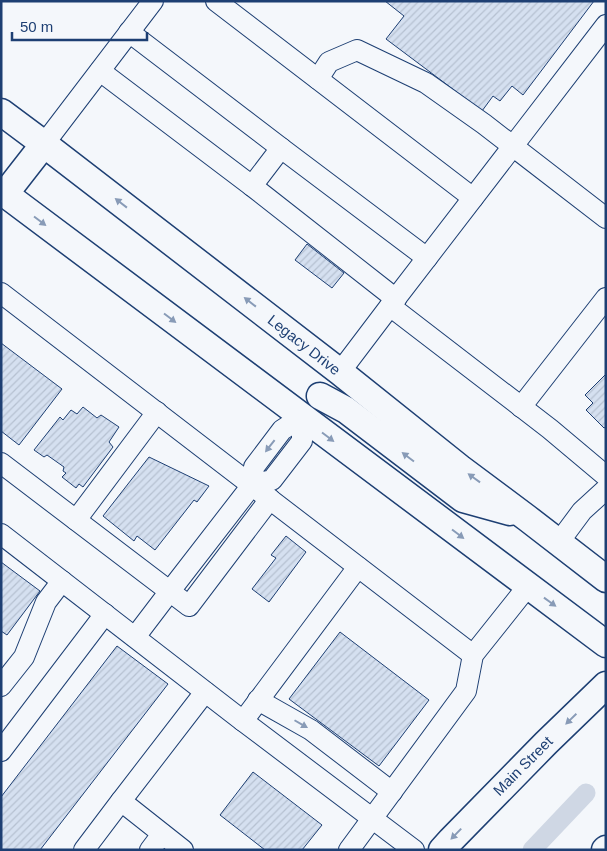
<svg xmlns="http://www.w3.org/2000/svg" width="607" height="851" viewBox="0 0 607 851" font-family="Helvetica,sans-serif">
<defs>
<pattern id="building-hatch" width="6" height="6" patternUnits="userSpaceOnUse" patternTransform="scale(1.25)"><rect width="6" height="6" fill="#d5e0f0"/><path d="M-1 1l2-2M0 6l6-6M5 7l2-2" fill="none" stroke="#b6c1d1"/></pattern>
</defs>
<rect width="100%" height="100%" fill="#f4f7fb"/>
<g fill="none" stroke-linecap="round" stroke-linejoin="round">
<!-- canal -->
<path stroke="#cfd7e4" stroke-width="19" d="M532,850L586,793"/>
</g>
<!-- building -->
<g fill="url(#building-hatch)" stroke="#1d3f73">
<path d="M385,1H594L523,95L512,86L500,101L493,96L482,111L386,39L404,16Z"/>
<path d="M307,244L344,273L332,288L295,260Z"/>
<path d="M1,343L62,389L19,445L1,431Z"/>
<path d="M606,374V427L604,428L586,410L593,403L585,395Z"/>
<path d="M83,407L97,418L101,415L119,427L109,442L113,447L83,487L79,484L76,488L62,477L66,473L63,471L64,467L47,455L44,457L34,450L60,417L63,420L71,410L77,414Z"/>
<path d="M149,457L209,486L197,502L194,500L155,550L137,536L134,541L103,516Z"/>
<path d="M286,536L306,552L269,602L252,589L276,558L271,555Z"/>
<path d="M1,562L40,591L7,635L1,631Z"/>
<path d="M340,632L429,700L379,766L289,699Z"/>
<path d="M117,646L168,684L40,850H1V797Z"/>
<path d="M253,772L322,825L302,850H265L220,815Z"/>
</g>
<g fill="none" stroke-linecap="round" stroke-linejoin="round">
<!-- minor casing -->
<g stroke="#1d3f73" stroke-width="22">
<g id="minor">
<path d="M216,1L473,198"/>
<path d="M100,71L252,186L281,148L129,32"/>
<path d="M318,79L329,62L357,50L426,83L484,124L606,218"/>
<path d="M44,144L153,1"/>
<path d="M281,148L427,258"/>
<path d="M252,186L396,299"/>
<path d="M1,293L473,655"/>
<path d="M390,306L606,25"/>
<path d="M340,372L390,306L550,429L606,476"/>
<path d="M521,407L606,298"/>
<path d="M1,463L189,606L270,499"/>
<path d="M252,485L272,480L302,441V417"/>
<path d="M76,520L157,412"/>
<path d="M1,534L243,721"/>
<path d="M559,542L582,511L606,489"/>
<path d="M358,567L243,721L414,850"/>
<path d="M135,637L170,591L252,485L254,467L282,430L302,417"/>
<path d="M1,686L24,657L46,602L62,581"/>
<path d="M258,700L311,730L392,792"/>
<path d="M1,751L105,614"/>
<path d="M121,801L205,692"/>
<path d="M84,850L121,801L183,850"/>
<path d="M150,850L162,834"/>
<path d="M349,850L466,691L473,655L528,586"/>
</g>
</g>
<!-- major casing -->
<g stroke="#1d3f73" stroke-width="29">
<g id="major">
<path d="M1,112L44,144L340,372L460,468L527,518L606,579"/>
<path d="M1,191L606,644"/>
<path d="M5,194L44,144"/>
<path d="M320,396L346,410L463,499L510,512"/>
<path d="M442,850L451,840L546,743L606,685"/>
<path d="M605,850L606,849"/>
</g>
</g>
<!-- minor -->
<use href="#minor" stroke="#f4f7fb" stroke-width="20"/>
<!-- major -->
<use href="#major" stroke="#f4f7fb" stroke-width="26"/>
</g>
<!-- one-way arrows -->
<defs><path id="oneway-solid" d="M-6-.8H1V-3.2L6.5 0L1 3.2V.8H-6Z" transform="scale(1.25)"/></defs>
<g fill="#889bb7">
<use href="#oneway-solid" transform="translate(121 203) rotate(-142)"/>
<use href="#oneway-solid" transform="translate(40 221) rotate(37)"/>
<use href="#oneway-solid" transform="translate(250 302) rotate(-142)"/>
<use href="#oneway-solid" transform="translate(170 318) rotate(37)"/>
<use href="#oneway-solid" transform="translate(328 437) rotate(37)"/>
<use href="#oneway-solid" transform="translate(270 446) rotate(128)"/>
<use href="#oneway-solid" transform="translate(408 457) rotate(-143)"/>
<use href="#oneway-solid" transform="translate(474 478) rotate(-144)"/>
<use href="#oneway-solid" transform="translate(458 534) rotate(37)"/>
<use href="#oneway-solid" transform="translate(550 602) rotate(36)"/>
<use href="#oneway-solid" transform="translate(571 719) rotate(136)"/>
<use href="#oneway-solid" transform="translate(301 724) rotate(30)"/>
<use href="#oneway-solid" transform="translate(456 834) rotate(134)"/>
</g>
<g text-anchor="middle" stroke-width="4" stroke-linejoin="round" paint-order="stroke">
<!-- street labels -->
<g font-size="15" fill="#1d3f73" stroke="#f4f7fb">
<text transform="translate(304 345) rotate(38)" y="5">Legacy Drive</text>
<text transform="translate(523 766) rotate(-45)" y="5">Main Street</text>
</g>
</g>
<!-- border -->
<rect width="607" height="851" fill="none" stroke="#1d3f73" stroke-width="5"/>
<!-- scale -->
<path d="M12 32v8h135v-8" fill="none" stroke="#1d3f73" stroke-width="2.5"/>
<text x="20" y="32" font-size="15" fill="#1d3f73" stroke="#f4f7fb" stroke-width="4" paint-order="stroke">50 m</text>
</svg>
